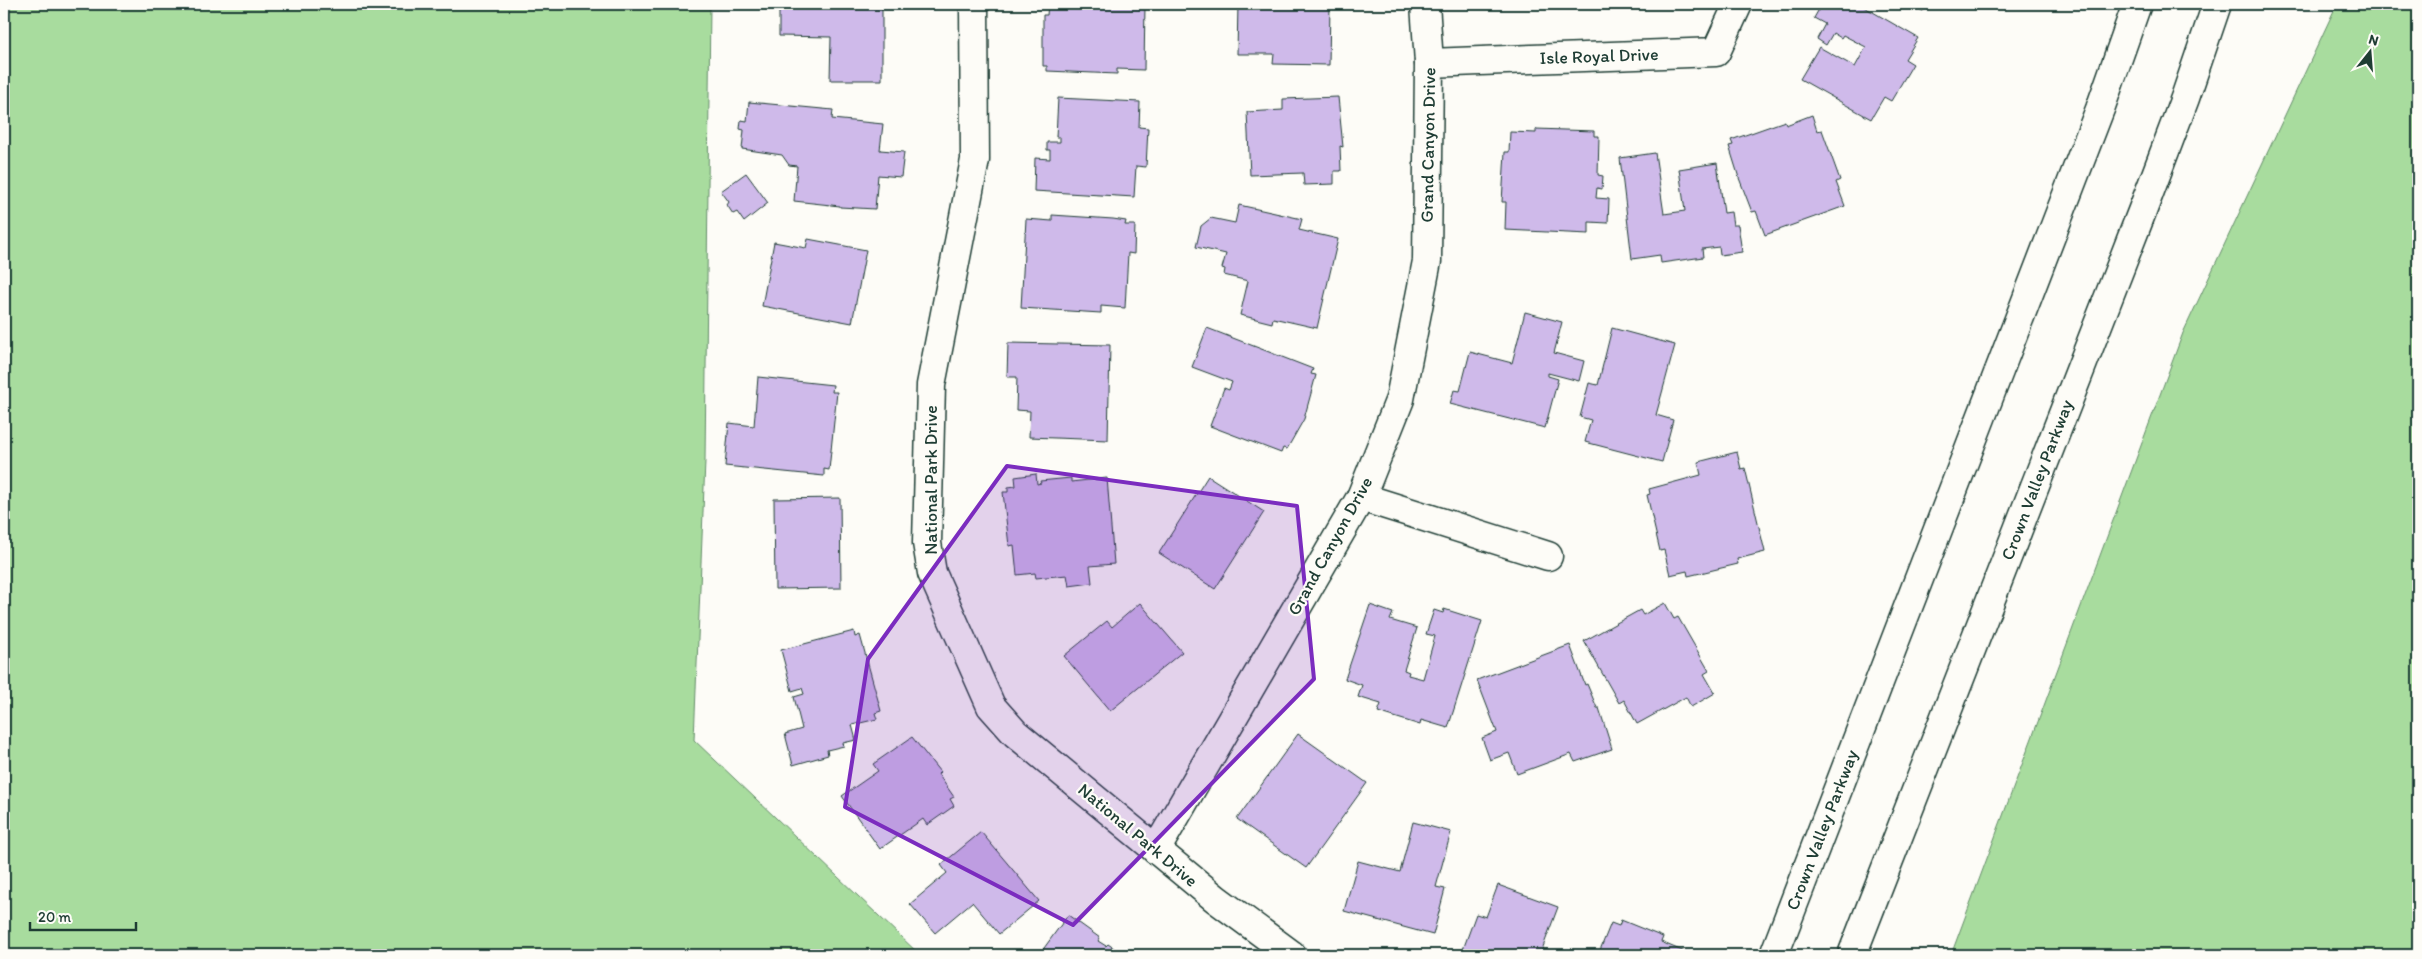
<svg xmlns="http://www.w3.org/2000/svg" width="2422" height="959" viewBox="0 0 2422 959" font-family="Itim,sans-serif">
<rect width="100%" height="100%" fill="#fdfcf7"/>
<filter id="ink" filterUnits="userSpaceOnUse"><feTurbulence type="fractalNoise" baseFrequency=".02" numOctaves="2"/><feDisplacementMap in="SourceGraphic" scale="10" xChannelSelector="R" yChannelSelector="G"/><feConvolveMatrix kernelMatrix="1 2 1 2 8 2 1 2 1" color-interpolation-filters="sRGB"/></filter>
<g filter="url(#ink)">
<!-- green -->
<g fill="#a8dc9e" stroke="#648c69">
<path d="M4,4H710L705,461L694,740L920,955H4Z"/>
<path d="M2337,4H2418V955H1951L2183,333Z"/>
</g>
<!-- building -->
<g fill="#cfbaea" stroke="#1f3d34">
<path d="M779,4H882V80H830L831,37L779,36Z"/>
<path d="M1048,4H1145L1144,70L1117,69V74L1047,71V66H1043V15H1047Z"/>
<path d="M1238,4H1330L1329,65L1273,64L1274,54H1237Z"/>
<path d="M1822,4H1859L1918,38L1905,59L1913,64L1891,101L1884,97L1871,119L1800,79L1819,47L1855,67L1866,47L1843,35L1841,38L1833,33L1826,45L1817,39L1825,24L1814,18Z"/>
<path d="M1908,4H1927L1923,11Z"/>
<path d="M1338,97L1343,147L1340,146L1341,171H1334V184L1304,185L1303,173L1250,175L1247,112L1283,110V99Z"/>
<path d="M1058,98L1140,102L1139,127L1148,128L1146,167L1136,166L1134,197L1034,191L1035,158L1050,159V150H1047V142H1060V137H1056Z"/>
<path d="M749,102L833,110L832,119L883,124L880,150L904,152L901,177L878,175L875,209L840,207V206L794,201L797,166L789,165L782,155L742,149L744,130L740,129L741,120L747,121Z"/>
<path d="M1812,115L1817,131L1822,130L1840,180L1836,182L1845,206L1765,235L1756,211L1752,212L1739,178L1729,146L1733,145L1731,140L1785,121L1786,125Z"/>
<path d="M1536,129L1594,131V136H1599L1598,175L1603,176L1602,189L1597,188L1596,198L1609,199L1608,223L1589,222V234L1505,230L1506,202H1502L1505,152H1509L1510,132L1536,133Z"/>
<path d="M1655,153L1664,214L1685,211L1679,169L1717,163L1724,213L1731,212L1733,225H1738L1742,252L1720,255L1719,247L1702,249L1703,257L1661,263L1660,255L1632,259L1620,158Z"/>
<path d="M746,173L768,203L744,222L737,212L733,214L727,205L729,202L721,191Z"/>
<path d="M1239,205L1302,219L1299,230L1338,239L1317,328L1273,318L1272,323L1240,315L1248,281L1224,275L1225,269L1222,268L1226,254L1196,247L1201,226L1211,218L1235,223Z"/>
<path d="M1052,215L1113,219L1126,221L1125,225H1135L1134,254L1128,253L1125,308L1101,306V313L1021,308L1026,219L1052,221Z"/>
<path d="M808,239L866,250L852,323L762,306L774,242L806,248Z"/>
<path d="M1525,312L1562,322L1554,353L1584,361L1579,381L1548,373V376L1558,379L1545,428L1450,404L1454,390L1460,391L1470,352L1512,363Z"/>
<path d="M1207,328L1313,369L1311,374L1316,375L1304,419L1287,449L1283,448L1281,453L1210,426L1224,388L1229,390L1232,382L1192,367Z"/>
<path d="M1612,328L1675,345L1656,415L1673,420L1662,462L1585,442L1591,420L1580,417L1589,383L1598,385Z"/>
<path d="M1008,343L1110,345L1108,440L1029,437L1030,411L1016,410L1017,377H1007Z"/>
<path d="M758,377L833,385L832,392H837L829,470L824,469V476L725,466L729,423L754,426Z"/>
<path d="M1737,452L1741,469L1745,468L1765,552L1737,559L1738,564L1688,576L1687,571L1670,575L1664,550L1660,551L1647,495L1650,494L1649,489L1701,475L1698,462Z"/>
<path d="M1036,474L1037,484L1041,483L1040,481L1071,478V482L1107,478L1114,564L1090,566L1092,583L1069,586L1067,575L1036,578L1035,573L1017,575L1014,545L1009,546L1003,492H1008V487L1016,486L1015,477Z"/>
<path d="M1208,476L1264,512L1215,589L1159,553Z"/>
<path d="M840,498L841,588L775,589L774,499Z"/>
<path d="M1140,603L1182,652L1110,711L1064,656L1107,621L1112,627Z"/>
<path d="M1665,603L1674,619L1678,617L1709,671L1704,674L1715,693L1691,707L1686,697L1637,724L1624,700L1619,703L1584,641L1640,610L1643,615Z"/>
<path d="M1370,605L1393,613L1390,620L1417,628L1404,670L1409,672L1408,675L1423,679L1435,636L1426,634L1434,610L1443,613L1444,609L1482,621L1448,728L1421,720L1420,725L1378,712L1381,704L1358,697L1362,685L1345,679Z"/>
<path d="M854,631L855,637L860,635L881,711L875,713L877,719L852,725L856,740L843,743L844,746L827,750L828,755L793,765L785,734L802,729L794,697L804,694L802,688L792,691L781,650Z"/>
<path d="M1570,645L1585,685L1587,684L1597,708H1599L1612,749L1575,762L1571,754L1517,774L1509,753L1490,760L1482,738L1497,732L1477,680Z"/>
<path d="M1298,734L1367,783L1306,868L1237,819Z"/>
<path d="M912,737L940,772L938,774L954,797L950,799L954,806L927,825L923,819L880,849L842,796L878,771L873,764Z"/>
<path d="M1413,822L1451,832L1436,887L1445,889L1433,935L1344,911L1358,861L1400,872Z"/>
<path d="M981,832L1039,901L999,934L972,902L935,933L910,904L947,873L941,865Z"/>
<path d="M1498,885L1558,907L1540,955H1461L1476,914L1486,917Z"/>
<path d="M1068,915L1100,938L1098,941L1106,946L1108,944L1124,955H1039Z"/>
<path d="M1621,920L1663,937L1661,942L1692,955H1593H1598L1611,923L1619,926Z"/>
</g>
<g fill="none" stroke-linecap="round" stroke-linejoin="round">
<!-- minor casing -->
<g stroke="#1f3d34" stroke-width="31">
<g id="minor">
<path d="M974,4L975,160L931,385L927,543L932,573L991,706L1015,733L1216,899L1292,955"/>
<path d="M1429,63L1716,52L1738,4"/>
<path d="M1361,497L1548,556"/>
<path d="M1156,850L1361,497L1400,399L1427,261L1429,63L1425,4"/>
</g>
</g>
<!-- major casing -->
<g stroke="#1f3d34" stroke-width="31">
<g id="major">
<path d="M1774,955L2100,109L2137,4"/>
<path d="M1852,955L2143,209L2185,98L2217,4"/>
</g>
</g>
<!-- minor -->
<use href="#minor" stroke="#fdfcf7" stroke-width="28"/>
<!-- major -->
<use href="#major" stroke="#fdfcf7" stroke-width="28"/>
</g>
</g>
<!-- marked area -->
<path fill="#7b2cbf" fill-opacity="0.2" stroke="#7b2cbf" stroke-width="4" stroke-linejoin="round" d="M1007,466L1297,506L1314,679L1073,925L845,807L868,659Z"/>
<g text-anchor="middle" stroke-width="4.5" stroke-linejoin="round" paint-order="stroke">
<!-- street labels -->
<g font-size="18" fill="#1f3d34" stroke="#fdfcf7">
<text transform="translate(1599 56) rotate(-2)" y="6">Isle Royal Drive</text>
<text transform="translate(1428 145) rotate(-89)" y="6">Grand Canyon Drive</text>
<text transform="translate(931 480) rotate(-90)" y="6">National Park Drive</text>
<text transform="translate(2037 480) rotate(-69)" y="6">Crown Valley Parkway</text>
<text transform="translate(1330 546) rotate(-61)" y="6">Grand Canyon Drive</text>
<text transform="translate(1822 830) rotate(-69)" y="6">Crown Valley Parkway</text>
<text transform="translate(1138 835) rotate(40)" y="6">National Park Drive</text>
</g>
</g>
<!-- margin -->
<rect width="2422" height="959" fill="none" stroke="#fdfcf7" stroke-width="20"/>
<rect x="10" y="10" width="2402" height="939" fill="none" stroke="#1f3d34" stroke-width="2" filter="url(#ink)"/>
<!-- north arrow -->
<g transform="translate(2370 52) rotate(17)" stroke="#fdfcf7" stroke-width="4" paint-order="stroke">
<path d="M0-4L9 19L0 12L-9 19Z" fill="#1f3d34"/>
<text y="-8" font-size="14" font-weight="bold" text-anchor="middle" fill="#1f3d34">N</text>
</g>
<!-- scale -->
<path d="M30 922v8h106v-8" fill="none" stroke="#1f3d34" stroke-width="2.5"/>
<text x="38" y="922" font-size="15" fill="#1f3d34" stroke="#fdfcf7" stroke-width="4" paint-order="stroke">20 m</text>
</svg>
